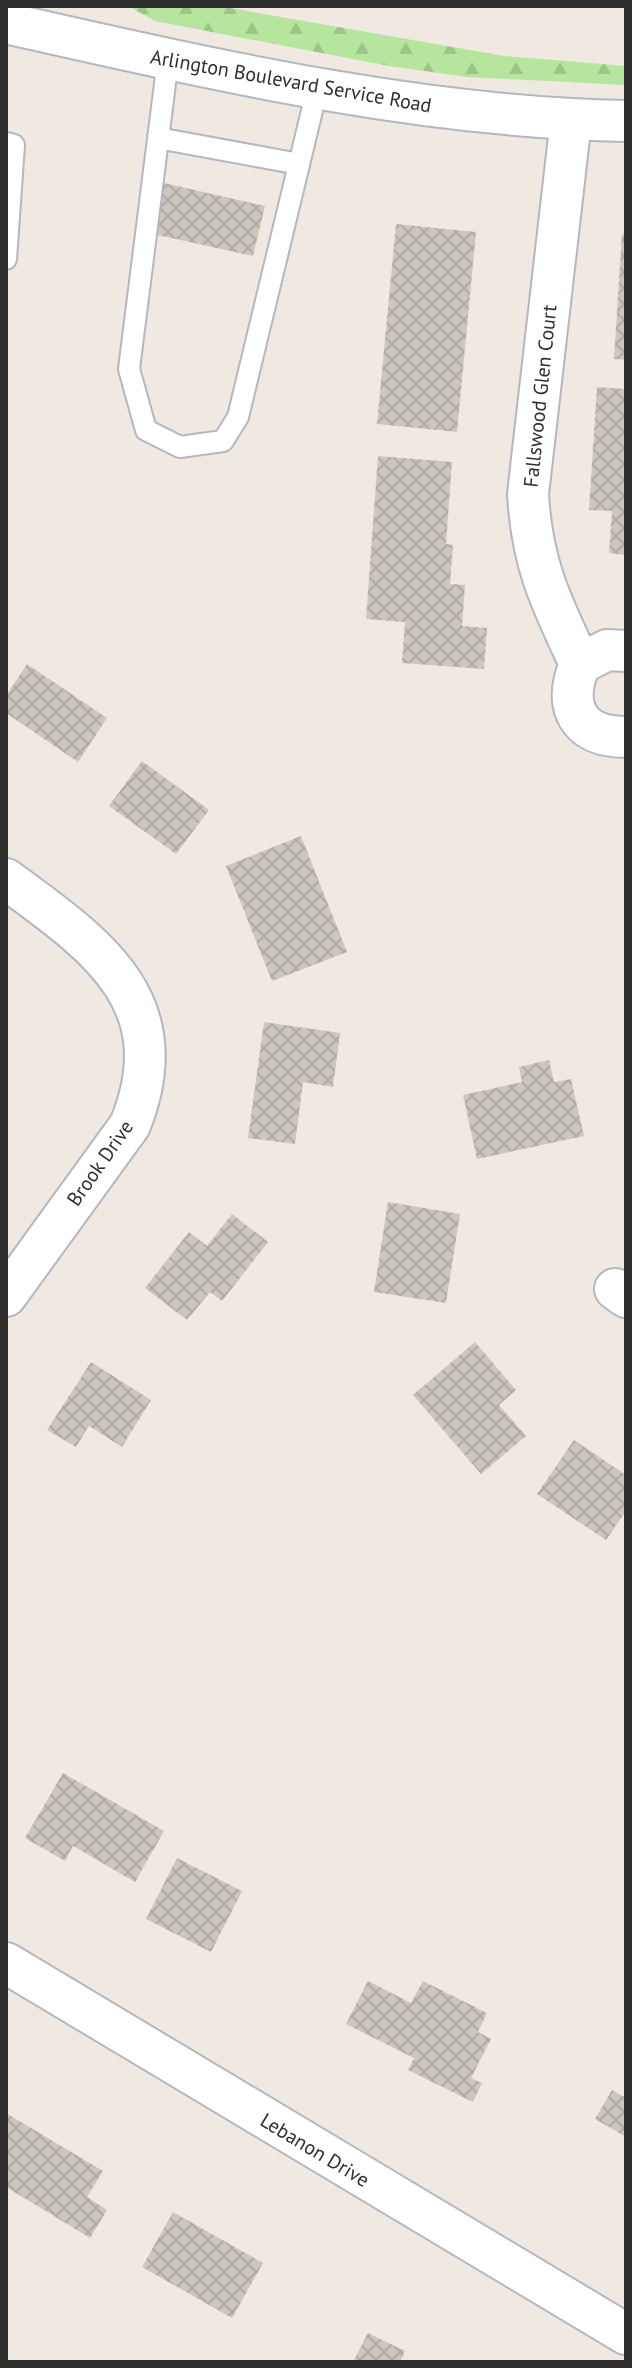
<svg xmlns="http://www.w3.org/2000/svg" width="632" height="2368" viewBox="0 0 632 2368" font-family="'PT Sans',sans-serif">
<defs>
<pattern id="forest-firs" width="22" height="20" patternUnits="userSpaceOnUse" patternTransform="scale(2)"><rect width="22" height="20" fill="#b6e59e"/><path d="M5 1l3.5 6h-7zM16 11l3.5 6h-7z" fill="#9dc588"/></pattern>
<pattern id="building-cross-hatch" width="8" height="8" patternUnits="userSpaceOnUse" patternTransform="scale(2)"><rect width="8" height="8" fill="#cbc7bf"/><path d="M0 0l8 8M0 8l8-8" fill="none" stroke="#afaba4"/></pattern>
</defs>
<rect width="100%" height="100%" fill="#efe9e1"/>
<!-- forest -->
<path fill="url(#forest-firs)" d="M128,6H219L504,56L626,66V85L467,77L389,66L155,21Z"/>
<!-- building -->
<g fill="url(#building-cross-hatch)">
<path d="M164,183L265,206L253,256L153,234Z"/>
<path d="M396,224L476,232L457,432L377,424Z"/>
<path d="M622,234H626V360L614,359Z"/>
<path d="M597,387L626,389V555L609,553L612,511L589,510Z"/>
<path d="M378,456L452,462L446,544L453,545L450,584L465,585L462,626L487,628L484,669L402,663L405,622L366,619Z"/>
<path d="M27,664L107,718L78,762L6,713V696Z"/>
<path d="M142,761L209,810L176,854L109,806Z"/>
<path d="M301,836L347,952L272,981L226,866Z"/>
<path d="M264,1022L340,1033L333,1087L303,1082L295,1144L248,1138Z"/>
<path d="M549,1060L554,1082L571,1079L584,1136L477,1159L463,1095L522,1082L519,1067Z"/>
<path d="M388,1202L460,1214L446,1303L374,1292Z"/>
<path d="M232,1214L268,1242L222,1301L210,1292L187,1320L145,1288L189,1232L207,1246Z"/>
<path d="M475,1342L516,1390L499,1405L526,1436L481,1474L413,1395Z"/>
<path d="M91,1362L151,1400L122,1447L89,1426L76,1447L47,1430Z"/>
<path d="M574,1440L626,1475V1511L606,1540L537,1494Z"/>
<path d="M63,1773L164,1831L135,1882L73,1846L65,1861L25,1838Z"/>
<path d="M177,1858L242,1891L211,1952L146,1919Z"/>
<path d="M368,1981L411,2003L423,1981L487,2013L478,2032L491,2039L471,2078L482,2083L473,2102L408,2070L414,2058L346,2024Z"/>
<path d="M612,2090L626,2098V2137L595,2119Z"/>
<path d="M6,2113L103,2171L87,2197L107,2210L90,2238L6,2187Z"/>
<path d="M173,2212L263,2263L232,2318L142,2267Z"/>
<path d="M368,2333L405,2351L400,2362H353Z"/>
</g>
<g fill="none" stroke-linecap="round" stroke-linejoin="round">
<!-- lane casing -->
<g stroke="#b4b7c1" stroke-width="24">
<g id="lane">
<path d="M168,60L129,369L146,430L180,447L223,441L238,417L317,90"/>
<path d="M158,138L299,164"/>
<path d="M6,143L14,145L6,259"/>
</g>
</g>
<!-- street casing -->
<g stroke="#b4b7c1" stroke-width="44">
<g id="street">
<path d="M6,23C211,69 415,117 626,121"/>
<path d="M571,120L528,494C532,565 551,602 580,664"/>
<path d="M626,651L607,650L580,664C562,707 578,737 626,737"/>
<path d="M6,879C96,945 180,1001 130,1125L6,1296"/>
<path d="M615,1289L626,1297"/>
<path d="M6,1963L626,2334"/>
</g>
</g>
<!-- lane -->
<use href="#lane" stroke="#fff" stroke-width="20"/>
<!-- street -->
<use href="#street" stroke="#fff" stroke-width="40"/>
</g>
<g text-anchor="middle" stroke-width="6" stroke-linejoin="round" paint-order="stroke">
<!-- street labels -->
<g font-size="20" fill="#2e2e2e" stroke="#fff">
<text transform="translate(291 81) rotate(10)" y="7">Arlington Boulevard Service Road</text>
<text transform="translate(540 396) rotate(-84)" y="7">Fallswood Glen Court</text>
<text transform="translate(100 1163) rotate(-55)" y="7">Brook Drive</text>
<text transform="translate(315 2150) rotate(31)" y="7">Lebanon Drive</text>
</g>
</g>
<!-- border -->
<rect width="632" height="2368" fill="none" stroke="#2e2e2e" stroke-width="16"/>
</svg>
